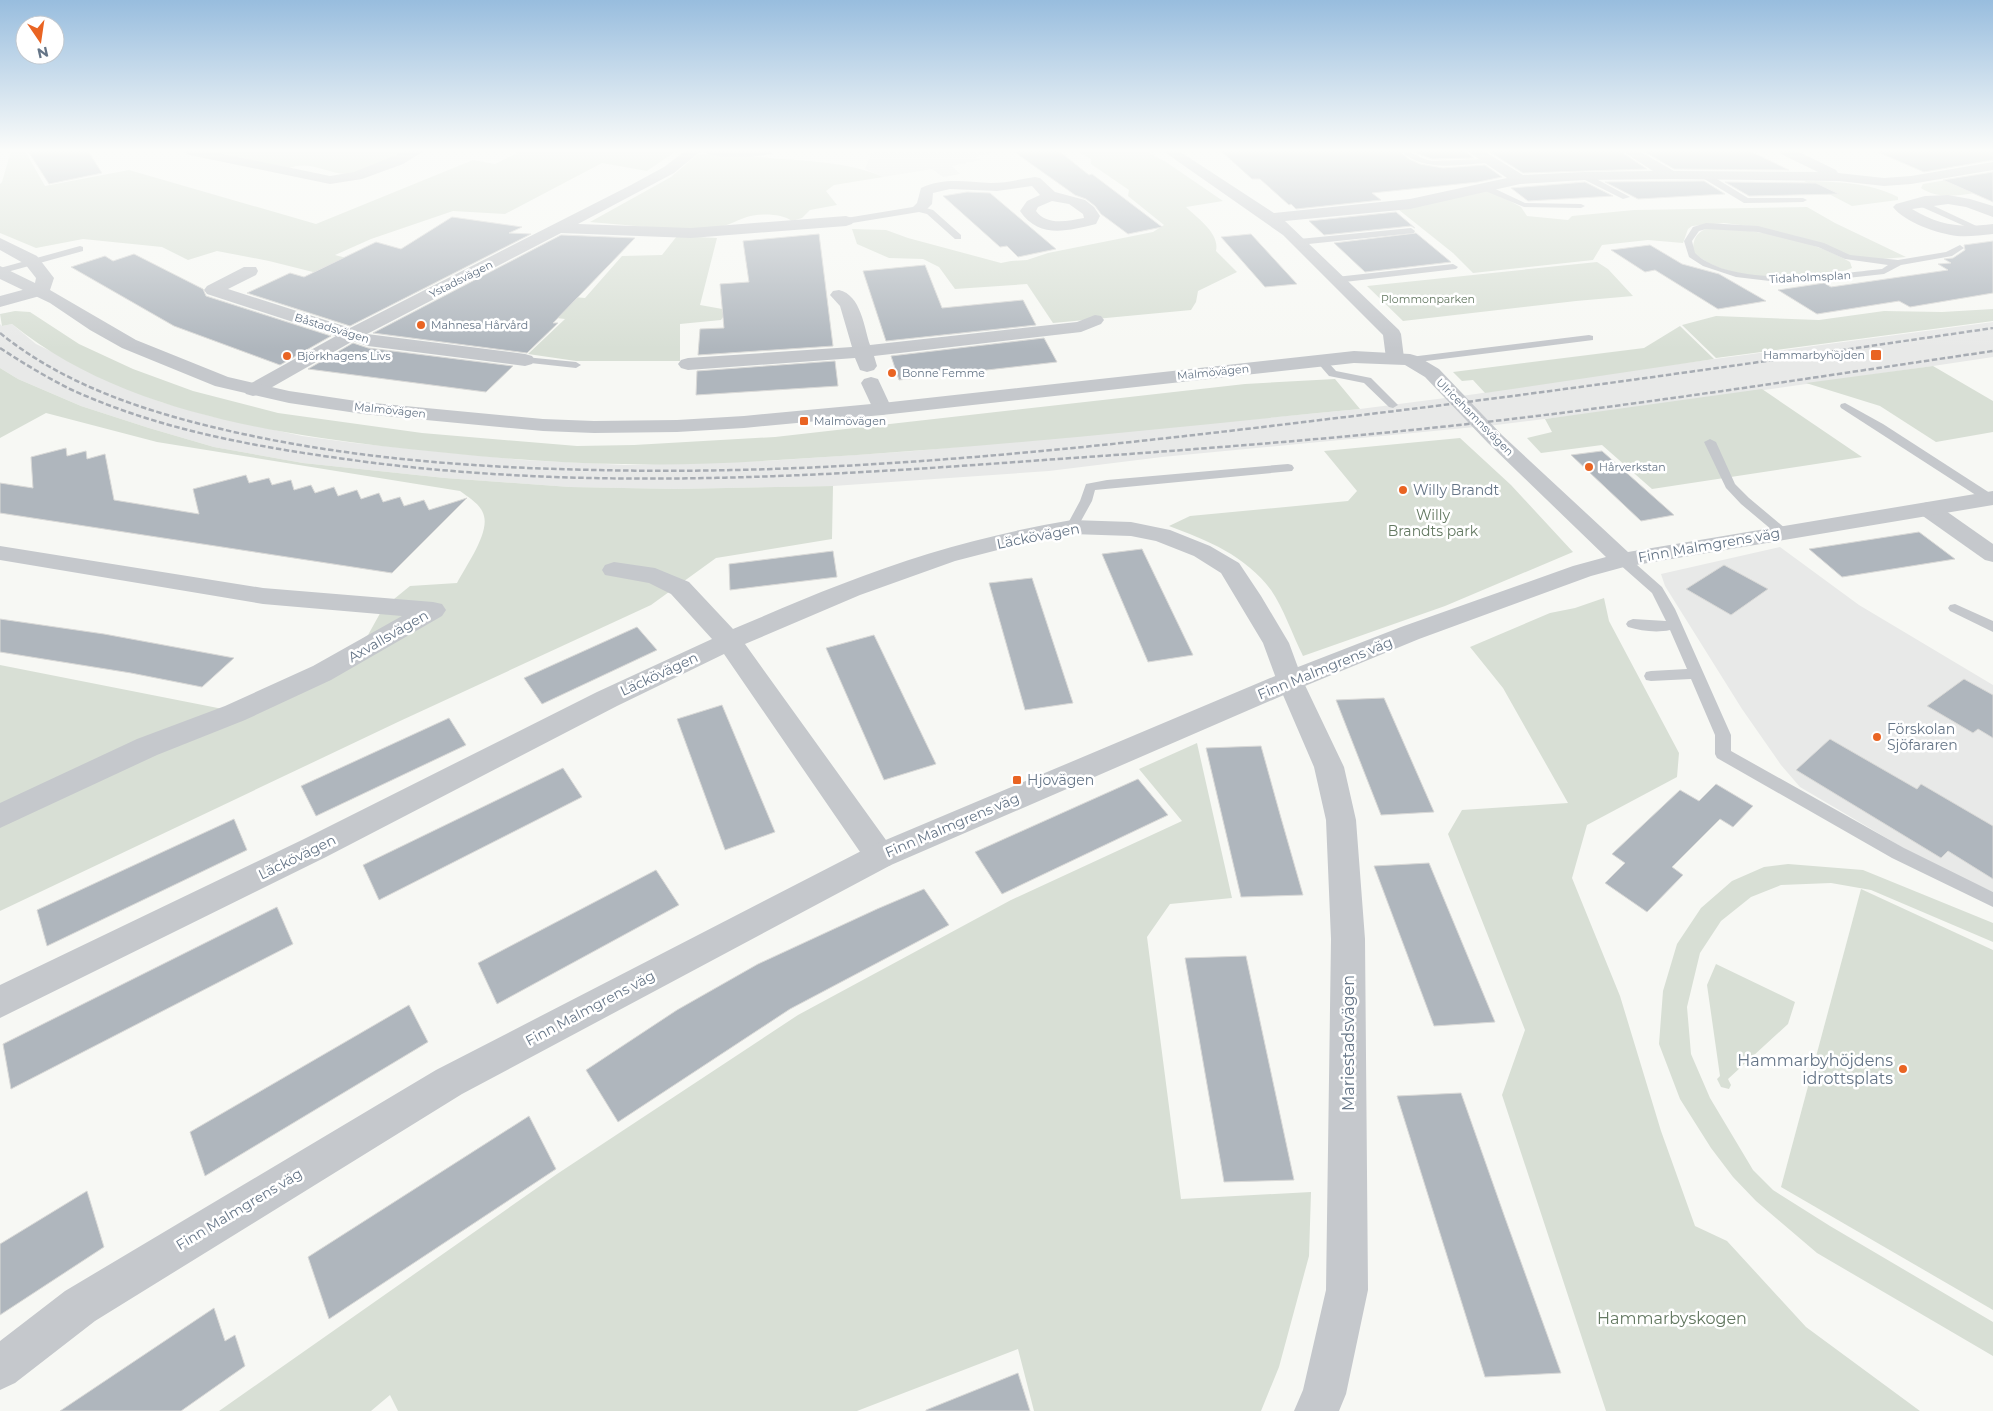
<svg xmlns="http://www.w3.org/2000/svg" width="1993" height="1411" viewBox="0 0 1993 1411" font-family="Montserrat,sans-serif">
<rect width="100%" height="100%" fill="#f7f8f4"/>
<!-- built -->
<g fill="#e8e9e8">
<path d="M872,151H1004L976,156L980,160L952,166L960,174L943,177L932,169L883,177L865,169Z"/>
<path d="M1993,322V357L1933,366L1644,407L1496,425L1162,457L1049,471L833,486L676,489L570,487L445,478L303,463L214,447L149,428L81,406L18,379L0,368V324L2,326L12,324L36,344L135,392L161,402L210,416L302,436L354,443L523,460L626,465L766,461L914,451L1360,409L1476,394L1595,375Z"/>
<path d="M1780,547L1859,605L1993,685V892L1927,862L1800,787L1781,765L1742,709L1665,586L1661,574Z"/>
</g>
<!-- green -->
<g fill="#d8dfd5">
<path d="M11,151H25L45,186L129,170L316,224L473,160L495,164L521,151H676L647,171L602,163L505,214L453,211L371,239L335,255L437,282L409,296L269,261L217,251L188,260L162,247L83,239L36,248L0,233V184L2,182Z"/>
<path d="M210,151H412C402,159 359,174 346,174C326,173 310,160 289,168Z"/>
<path d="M1077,151H1145L1166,162L1223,201L1186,207C1197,218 1220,233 1216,251L1237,272L1198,291L1196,302L1191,310L1053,323L1027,284L955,289L939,267L923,259L889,258L857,244L852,229L886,230L908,238L1001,263L1011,261L1027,260L1048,253L1153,232L1164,225L1128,196L1129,190L1091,164V159Z"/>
<path d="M698,154C727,153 755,157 784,159C817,162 852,163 883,177L834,185L826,191L837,205L810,210L802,218L792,221C781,213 757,213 744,218C735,221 728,226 718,227C680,232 629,225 590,222L671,177Z"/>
<path d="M1976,175L1993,190C1971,193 1941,202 1921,188L1923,184Z"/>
<path d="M1804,181C1837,182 1868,182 1898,197V200L1852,206Z"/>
<path d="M1486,188L1521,207L1527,216L1568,220L1572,216L1634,210L1807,207L1835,223L1906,257L1882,259L1852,257L1749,226L1724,223L1692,226L1688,229L1683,243L1648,240L1602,245L1593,260L1473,273L1453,253L1394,206Z"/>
<path d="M1708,228C1756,229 1808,238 1850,262L1852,268C1819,282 1746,281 1713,265C1706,262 1700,257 1693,253C1693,240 1695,233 1708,228Z"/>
<path d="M677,236L717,238L700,305L728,310L721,320L680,324V361H576L528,354L565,319L433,304L465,287L585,298L622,256L662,255Z"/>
<path d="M1597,262L1608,269L1633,296L1576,301L1403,321L1367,286Z"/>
<path d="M1993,309V321L1716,358L1682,325L1716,316L1819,320L1884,311L1942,312Z"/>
<path d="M15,311L30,312L79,344L133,369L193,391L278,413L422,433L577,446L634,445L775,437L1245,384L1335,379L1360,409C1193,425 1025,444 857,455C780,460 701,466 623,464C542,463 462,455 381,446C256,431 113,406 12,324L2,326L0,314Z"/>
<path d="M1680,326L1714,359L1485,393L1473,380L1462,381L1453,372L1644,348Z"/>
<path d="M1933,366L1993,401V432L1936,442L1880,406L1806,383Z"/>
<path d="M0,368L18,379L81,406L149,428L214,447L303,463L445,478L570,487L676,489L833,486L832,539L716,558L651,605L400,721L0,911V665L228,710L326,664L368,635L383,608L410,586L457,583C466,566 489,534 484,516C481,504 469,498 460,491L157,442L46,413L0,438Z"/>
<path d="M1762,389L1862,457L1652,489L1602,445L1541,453L1527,438L1552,432L1545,419Z"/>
<path d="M1460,438L1511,485L1573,552L1445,606L1303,656C1293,636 1283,607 1271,590C1246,556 1207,540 1169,526L1190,516L1348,501L1357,491L1324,451Z"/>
<path d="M1604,598L1609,621L1679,753L1677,777L1587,825L1572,878L1620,996L1661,1131L1695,1226L1727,1241L1806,1327L1920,1411H1606L1502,1095L1525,1030L1448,834L1462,810L1568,803L1503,688L1470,647L1550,613L1575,608Z"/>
<path d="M1197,743L1232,898L1170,904L1147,937L1181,1199L1311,1192L1309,1256L1279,1367L1261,1411H1034L1018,1349L857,1411H398L390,1395L371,1411H219L557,1174L798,1015L1011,900L1182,821L1139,769Z"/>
<path d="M1788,864L1863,870L1993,923V942L1871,890L1831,883L1781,885L1751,897L1721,921L1700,953L1687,1007L1691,1054L1710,1098L1753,1170L1773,1190L1830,1226L1993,1322V1356L1817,1253L1756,1201L1733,1177L1711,1148L1680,1099L1659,1044L1663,991L1677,944L1701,908L1732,881L1764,867Z"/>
<path d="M1861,889L1993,950V1310L1781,1187Z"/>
<path d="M1716,964L1795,1002L1788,1024L1728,1079L1731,1085L1729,1089L1721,1087L1717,1079L1720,1076L1707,985Z"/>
</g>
<!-- building -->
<g fill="#afb6bd" stroke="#d9d9d7">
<path d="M28,151H88L102,173L49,184Z"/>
<path d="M1013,151H1059L1089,175L1092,174L1162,227L1128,234L1101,214L1095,206L1086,199L1075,195Z"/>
<path d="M1221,151H1399L1409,159L1420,164L1443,168L1485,165L1502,177L1478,182L1372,193L1381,200L1296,209L1291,204L1289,205L1260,179H1252Z"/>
<path d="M1411,151H1465L1474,158L1432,159Z"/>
<path d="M1488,151H1620L1647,169L1523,173Z"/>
<path d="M1643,151H1750L1789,170L1674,169Z"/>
<path d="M1875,151H1993V160L1924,172Z"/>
<path d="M1993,172V202L1943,180Z"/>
<path d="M1704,181L1725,194L1638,199L1605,182Z"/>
<path d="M1585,182L1613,196L1528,201L1511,188Z"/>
<path d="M1725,182L1816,183L1839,194L1749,196Z"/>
<path d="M967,192L990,193L1056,249L1018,257L1007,246L1000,247L943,196Z"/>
<path d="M1396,212L1415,228L1411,226L1324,235L1309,221Z"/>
<path d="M452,217L522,227L509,233L531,234L350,326L247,293L290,273L304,277L376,242L401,249Z"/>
<path d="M1416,233L1451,262L1365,272L1334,243Z"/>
<path d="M819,234L833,346L698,355L700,329L724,328L720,284L749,282L743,241Z"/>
<path d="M1251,234L1297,284L1265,287L1221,237Z"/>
<path d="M561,235L635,238L553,323H558L527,353L373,333Z"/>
<path d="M1993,241V293L1910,307L1899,301L1817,314L1778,290L1824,283L1831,287L1948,270L1938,264L1951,263L1944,259L1953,258L1965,250L1964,245Z"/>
<path d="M1650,245L1682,264L1719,274L1766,301L1718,309L1655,270L1645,272L1611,250Z"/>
<path d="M134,254L203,289L206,296L331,336L280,365L174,326L71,267L105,256L113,261Z"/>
<path d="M925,265L942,308L1023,300L1036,325L886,341L863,271Z"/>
<path d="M1044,338L1057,362L899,380L891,356Z"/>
<path d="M353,343L368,348L513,366L486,392L308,369Z"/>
<path d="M835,361L838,386L696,395L697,371Z"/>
<path d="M66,448L67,456L86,451L87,459L105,454L114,500L199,514L193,489L246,475L249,483L269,478L272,485L291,480L294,490L311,485L315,493L334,487L338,496L357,490L361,499L379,493L383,502L400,497L404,506L424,500L429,510L467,498L392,573L0,513V483L33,488L31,457Z"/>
<path d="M1602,451L1674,515L1641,521L1571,455Z"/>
<path d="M1919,532L1955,559L1842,577L1809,549Z"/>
<path d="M1142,549L1193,655L1148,662L1102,554Z"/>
<path d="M833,551L837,577L730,590L729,564Z"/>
<path d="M1724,565L1768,589L1731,615L1686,589Z"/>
<path d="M1032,578L1073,703L1025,710L989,583Z"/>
<path d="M0,619L104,634L234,658L202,687L131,673L0,652Z"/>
<path d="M637,627L657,650L542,704L524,678Z"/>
<path d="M874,635L936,764L884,780L826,648Z"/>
<path d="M1964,679L1993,695V738L1978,729L1973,733L1927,706Z"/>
<path d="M1384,698L1434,812L1381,815L1336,700Z"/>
<path d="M722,705L775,832L725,850L677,719Z"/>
<path d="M449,718L466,745L316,816L301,786Z"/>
<path d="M1830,739L1917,789L1921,784L1993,826V879L1948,851L1941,858L1796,770Z"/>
<path d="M1261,746L1281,818L1303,895L1241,897L1206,748Z"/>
<path d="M563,768L582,797L379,900L363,865Z"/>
<path d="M1138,779L1168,815L1002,894L975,852Z"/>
<path d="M1716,784L1753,806L1733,827L1720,819L1672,867L1683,875L1647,912L1605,883L1625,863L1612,854L1680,790L1699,801Z"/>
<path d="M234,819L247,850L47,946L37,910Z"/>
<path d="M1429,863L1495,1022L1434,1026L1374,866Z"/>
<path d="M656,870L679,905L497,1004L478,963Z"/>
<path d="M924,889L949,925L790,1009L618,1122L586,1070L677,1010L758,964L877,909Z"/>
<path d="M277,907L293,944L11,1089L3,1044Z"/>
<path d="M1246,956L1294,1180L1224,1182L1185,958Z"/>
<path d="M409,1005L428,1042L205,1176L190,1132Z"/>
<path d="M1461,1093L1504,1215L1561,1373L1485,1377L1397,1096Z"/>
<path d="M529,1116L556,1169L329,1319L308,1257Z"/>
<path d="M87,1191L104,1247L0,1315V1244Z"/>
<path d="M214,1308L225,1341L235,1335L245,1366L181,1411H60Z"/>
<path d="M1018,1373L1030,1411H926V1410Z"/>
</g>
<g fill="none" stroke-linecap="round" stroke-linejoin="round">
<!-- service -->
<g fill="#c5c8cc" fill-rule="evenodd">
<path d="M1401,151C1413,151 1420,159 1432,161L1489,159L1493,161L1489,163C1460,164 1424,173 1401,151Z"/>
<path d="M1701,173H1707L1748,198H1803L1807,200L1803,202L1744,203L1701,177Z"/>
<path d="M1581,174H1587L1630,197L1623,199L1581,178Z"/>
<path d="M1483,186H1489L1525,203L1581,204L1585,206L1581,208L1524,207L1483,190Z"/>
<path d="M1915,200H1921L1985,230L1978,232L1915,204Z"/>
<path d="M919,206L933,210L961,235V239H955L927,214L919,212L846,224L842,221L846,218Z"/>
<path d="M1706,223L1758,226L1824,243L1850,255L1898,260L1946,252L1960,245L1964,248L1952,256L1901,265L1884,274L1820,281L1778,282L1736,277L1703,266L1689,257L1684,241L1693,227ZM1706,229L1758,232L1818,247L1845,259L1888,265L1882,269C1835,274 1732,289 1695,253L1692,241L1699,231Z"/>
<path d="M1411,228L1415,231L1414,233L1299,245L1295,242L1299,239Z"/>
<path d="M80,246L83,247V251L0,274V268Z"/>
<path d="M1453,264L1458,267L1456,269L1336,283L1331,280L1336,277Z"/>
<path d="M1589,335L1593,336V340L1410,363L1405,360L1410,357Z"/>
<path d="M525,357L576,362L581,365L576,368L521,362L520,360Z"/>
<path d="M1321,358L1325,359L1336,371L1371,378L1398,405L1393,408L1389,407L1364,383L1329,376L1316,361Z"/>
<path d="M1845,403L1883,424L1993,495V501H1985L1841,408L1840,406L1841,404Z"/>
<path d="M1710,439L1716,442L1735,484L1749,498L1786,529L1788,532L1786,535H1778L1741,504L1726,488L1704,442Z"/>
<path d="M1288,464L1292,465L1294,468L1292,471L1095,490L1092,501L1076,530H1068L1066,527L1080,501L1086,484L1107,480Z"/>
<path d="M1623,556L1628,557L1662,587L1675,609L1731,735V751L1904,848L1993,892V907L1892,858L1717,758L1715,754V735L1691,679L1651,681L1646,680L1644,676L1646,672L1651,671L1687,669L1670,630C1657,633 1641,631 1628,627L1626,624L1628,621L1633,619L1666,621L1652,593L1618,563L1616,560Z"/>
<path d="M1955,604L1993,621V632L1950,611L1948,608L1950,605Z"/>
</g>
<!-- minor -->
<g fill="#c5c8cc" fill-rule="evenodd">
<path d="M182,151H209L330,176L354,172L406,151H424L403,164L362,179L330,184L189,155Z"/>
<path d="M685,151H701L674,173L578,224L691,228L846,216L852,218L854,221L852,224L846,226L691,238L561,233L367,334L525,354L532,356L535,360L532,364L525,366L368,346L353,341L260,394L253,396L246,394L243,390L246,386L336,336L207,294L204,290L207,286L244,267H256L258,271L256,275L228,289L350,328L631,185L664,167Z"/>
<path d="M703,151H773L771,154C759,157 711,160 703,151Z"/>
<path d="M1163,151H1179L1274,213L1410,199L1507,178L1467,151H1484L1523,175L1584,172L1653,171L1622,151H1639L1674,171L1818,172L1781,154L1779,151H1797L1836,170L1838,173L1884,178L1911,176L1993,162V170L1911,184L1884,186L1839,181L1671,179L1584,180L1520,184L1410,209L1285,221L1399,330L1401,334L1404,358L1402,362L1395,364L1388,362L1386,358L1383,335L1283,235Z"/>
<path d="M1035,177L1040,178L1055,192L1085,200L1094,207L1100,216L1096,224C1067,231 1039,239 1020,211L1027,201L1040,195L1032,186L997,191L950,189L933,193L932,204L924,212H914L911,209L917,203L921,188C945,177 966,182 991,183C1006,183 1021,179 1035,177ZM1052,201L1069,204L1083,214L1084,218C1067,221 1047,226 1036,211L1038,207Z"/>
<path d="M1948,195L1970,199L1993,206V217L1966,207L1948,204L1912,209C1940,226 1961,228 1993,224V234C1981,235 1969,237 1957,236C1939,234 1904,222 1893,207L1896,204L1925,196Z"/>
<path d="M41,285L47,286L50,290L47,294L0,307V296Z"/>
<path d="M839,290C861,295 864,327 870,345L1077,322L1095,315L1101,316L1104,320L1101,324L1081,332L874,356L877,366L874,370L867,372L860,370L855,358L688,370L681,368L678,364L681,360L688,358L852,347L840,306L830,295L833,291Z"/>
<path d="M871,377L878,379L892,409L889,413L882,415L875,413L861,383L864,379Z"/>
<path d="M1928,502L1936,504L1993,544V562L1985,560L1920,514L1917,509L1920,504Z"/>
<path d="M1072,520L1131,522L1170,530L1210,546L1239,563L1261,596L1289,643L1303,681L1344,767L1356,820L1365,939L1368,1290L1346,1394L1339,1411H1294L1303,1390L1326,1290L1331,939L1326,820L1314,767L1277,681L1263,643L1221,573L1194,556L1156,541L1131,536L1072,534L1037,540L955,561L860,595L745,644L891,847L896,856L891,865L880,869L869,865L724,654L617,706L326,857L0,1018V985L304,839L597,692L712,639L671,594L649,583L605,575L602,570L605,565L614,562L655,568L689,582L733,629C769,614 805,598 842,584C915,555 994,533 1072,520Z"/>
<path d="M0,546L263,588L433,602L442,604L446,610L442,616L331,680L245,720L157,755L0,828V803L137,739L225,706L313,666L402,616L263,604L0,560Z"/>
</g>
<!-- tertiary -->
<path fill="#c5c8cc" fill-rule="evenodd" d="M0,238L37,256L54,278L50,290L136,340L228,377L289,391L363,402L543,419L594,421L677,420L744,416L882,403L1354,351L1410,354L1417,356L1439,369L1502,435L1628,552L1993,491V505L1624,567L1591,576L1419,639L1300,688L891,865L462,1094L95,1321L15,1383L0,1390V1341L65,1291L436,1070L869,847L1280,674L1401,627L1573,566L1606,557L1488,443L1425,377L1405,365L1354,363L882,415L744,428L677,432L594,433L543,431L363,414L289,403L215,386L122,348L90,330L50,303L0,279V266L35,283L36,278L25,264L0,250Z"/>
<!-- rail -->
<g stroke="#a7acb3" stroke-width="2.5" stroke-dasharray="5.5 2.5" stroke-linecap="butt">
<path d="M0,333C74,393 170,419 262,438C372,460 485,468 596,470C844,476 1092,448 1337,418C1556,392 1775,360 1993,328"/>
<path d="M0,348C23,363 46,377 70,389C157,429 251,446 345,459C577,492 812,477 1044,460C1203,449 1362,437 1520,418C1678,399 1836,374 1993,351"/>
</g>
</g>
<!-- sky -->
<linearGradient id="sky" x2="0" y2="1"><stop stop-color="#98bdde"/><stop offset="0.43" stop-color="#fbfcfa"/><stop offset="1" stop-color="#fbfcfa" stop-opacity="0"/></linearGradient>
<rect width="1993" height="349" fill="url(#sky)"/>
<!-- markers -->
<g fill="#e96423" stroke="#fff" stroke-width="2">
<circle cx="421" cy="325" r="5"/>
<rect x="1870" y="349" width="12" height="12" rx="2.5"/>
<circle cx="287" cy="356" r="5"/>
<circle cx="892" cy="373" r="5"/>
<rect x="799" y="416" width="10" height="10" rx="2.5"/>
<circle cx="1589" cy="467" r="5"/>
<circle cx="1403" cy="490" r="5"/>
<circle cx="1877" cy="737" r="5"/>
<rect x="1012" y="775" width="10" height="10" rx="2.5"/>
<circle cx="1903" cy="1069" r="5"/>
</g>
<g text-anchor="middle" stroke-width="5" stroke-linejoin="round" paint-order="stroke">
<!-- far-street labels -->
<g font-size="11" fill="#657587" stroke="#fff">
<text transform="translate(1810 277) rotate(-3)" y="4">Tidaholmsplan</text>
<text transform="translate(461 279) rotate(-27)" y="4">Ystadsvägen</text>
<text transform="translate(332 328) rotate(17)" y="4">Båstadsvägen</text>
<text transform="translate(1213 372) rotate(-6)" y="4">Malmövägen</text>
<text transform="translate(390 410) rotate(6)" y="4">Malmövägen</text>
<text transform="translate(1475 417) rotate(45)" y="4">Ulricehamnsvägen</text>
</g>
<!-- far-park labels -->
<g font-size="11" fill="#637861" stroke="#fff">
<text x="1428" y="303">Plommonparken</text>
</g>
<!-- far-poi labels -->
<g font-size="11" fill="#657587" stroke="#fff" text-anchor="start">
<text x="431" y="329">Mahnesa Hårvård</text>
<text x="1865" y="359" text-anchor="end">Hammarbyhöjden</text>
<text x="297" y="360">Björkhagens Livs</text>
<text x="902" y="377">Bonne Femme</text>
<text x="814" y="425">Malmövägen</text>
<text x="1599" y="471">Hårverkstan</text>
</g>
<!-- poi labels -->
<g font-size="14" fill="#657587" stroke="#fff" text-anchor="start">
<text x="1413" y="495">Willy Brandt</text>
<text x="1887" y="734">Förskolan<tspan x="1887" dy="16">Sjöfararen</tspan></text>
<text x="1027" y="785">Hjovägen</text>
</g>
<!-- park labels -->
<g font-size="14" fill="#637861" stroke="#fff">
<text x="1433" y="520">Willy<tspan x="1433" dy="16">Brandts park</tspan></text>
</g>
<!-- street labels -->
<g font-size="14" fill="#657587" stroke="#fff">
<text transform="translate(1038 536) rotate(-11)" y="5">Läckövägen</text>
<text transform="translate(1709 545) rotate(-10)" y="5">Finn Malmgrens väg</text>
<text transform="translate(388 636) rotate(-30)" y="5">Axvallsvägen</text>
<text transform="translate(1325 668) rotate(-22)" y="5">Finn Malmgrens väg</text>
<text transform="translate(659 674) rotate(-25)" y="5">Läckövägen</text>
<text transform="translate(952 825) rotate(-23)" y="5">Finn Malmgrens väg</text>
<text transform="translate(297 857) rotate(-26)" y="5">Läckövägen</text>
<text transform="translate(590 1008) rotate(-28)" y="5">Finn Malmgrens väg</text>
<text transform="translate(239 1209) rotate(-31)" y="5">Finn Malmgrens väg</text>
</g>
<!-- near-street labels -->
<g font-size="16" fill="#657587" stroke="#fff">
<text transform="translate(1348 1043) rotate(-90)" y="6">Mariestadsvägen</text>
</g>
<!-- near-poi labels -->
<g font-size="16" fill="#657587" stroke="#fff" text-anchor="end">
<text x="1893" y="1066">Hammarbyhöjdens<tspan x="1893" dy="18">idrottsplats</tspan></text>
</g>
<!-- near-park labels -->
<g font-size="16" fill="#637861" stroke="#fff">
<text x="1672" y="1324">Hammarbyskogen</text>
</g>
</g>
<!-- north arrow -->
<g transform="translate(40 40) rotate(167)"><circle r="24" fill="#ffffff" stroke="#c1c8cf"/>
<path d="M0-4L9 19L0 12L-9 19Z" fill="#e96423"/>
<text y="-8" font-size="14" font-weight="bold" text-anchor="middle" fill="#657587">N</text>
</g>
</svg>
